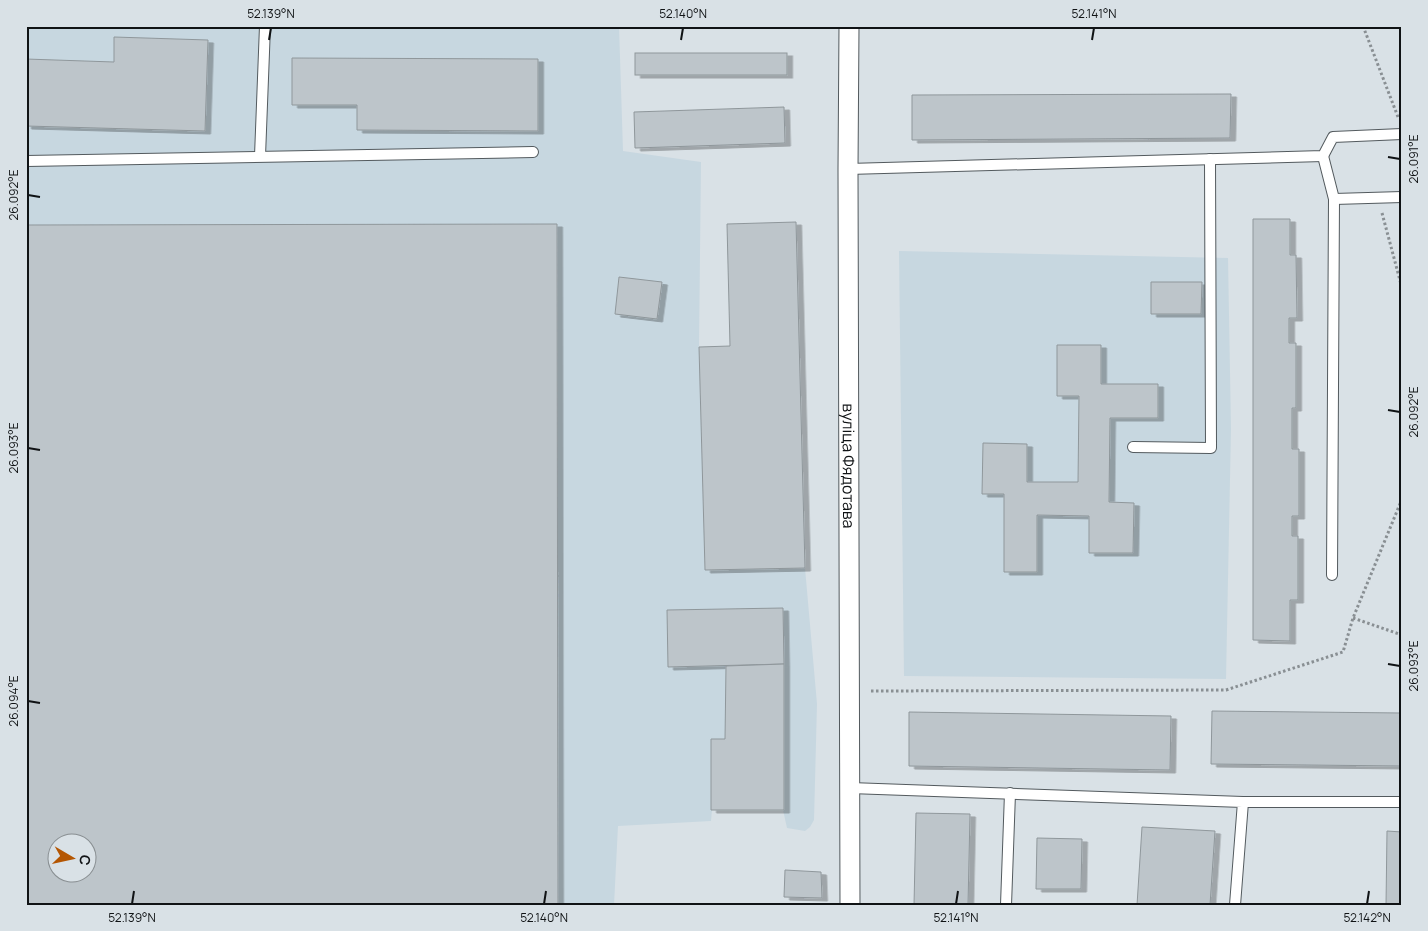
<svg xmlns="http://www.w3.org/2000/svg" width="1428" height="931" viewBox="0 0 1428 931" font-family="Manrope,sans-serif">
<defs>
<filter id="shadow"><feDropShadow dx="5.5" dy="3" stdDeviation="0" flood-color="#0004"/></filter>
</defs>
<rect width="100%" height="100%" fill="#d9e1e6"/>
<!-- built -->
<g fill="#c7d7e0" fill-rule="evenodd">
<path d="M26,26H619L623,151L701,162L699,347L705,570L805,568L817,704L814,820L810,827L805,831L787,828L783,810H712L711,821L618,826L614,905H26ZM58,844H88V874H58Z"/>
<path d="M899,251L1228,258L1231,429L1226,679L904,676Z"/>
</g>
<!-- building -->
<g fill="#bdc5ca" stroke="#8f979b" fill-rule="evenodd" filter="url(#shadow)">
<path d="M114,37L208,40L205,131L26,126V59L114,62Z"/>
<rect x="635" y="53" width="152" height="22"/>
<path d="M292,58L538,59V131L357,130V105H292Z"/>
<path d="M1231,94L1230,138L912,140V95Z"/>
<path d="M784,107L785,143L635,148L634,112Z"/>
<path d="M1253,219H1290V255H1296L1297,318H1289V343H1296V408H1292V449H1299V516H1292V536H1298V600H1290V641L1253,640Z"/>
<path d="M796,222L805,568L705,570L699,347L730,346L727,224Z"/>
<path d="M557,224L558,905H26V225ZM58,844H88V874H58Z"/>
<path d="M619,277L662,282L657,319L615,314Z"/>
<path d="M1151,282H1202L1201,314H1151Z"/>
<path d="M1057,345H1101V384H1158V418H1110L1109,502L1134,503L1133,553H1089V516L1037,515V572H1004V494H982L983,443L1027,444V482H1078L1079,396H1057Z"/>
<path d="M783,608L784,664L668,667L667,610Z"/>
<path d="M784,664V810H711V739H725L726,666Z"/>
<path d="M1212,711L1402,713V766L1211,764Z"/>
<path d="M909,712L1171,716L1170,770L909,766Z"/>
<path d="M916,813L970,814L968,905H914Z"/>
<path d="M1142,827L1215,831L1210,905H1137Z"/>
<path d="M1387,831L1402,832V905H1386Z"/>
<path d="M1037,838L1082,839L1081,889H1036Z"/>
<path d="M785,870L821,872L822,898L784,897Z"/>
</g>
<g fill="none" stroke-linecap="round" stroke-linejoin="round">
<!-- service casing -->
<g stroke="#535a5e" stroke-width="12">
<g id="service">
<path d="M260,156L265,26"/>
<path d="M1323,156L1334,199L1332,575"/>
<path d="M26,161L533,152"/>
<path d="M848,169L1323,156L1333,137L1402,134"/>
<path d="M1334,199L1402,197"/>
<path d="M1133,447L1211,448L1210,159"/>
<path d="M850,788L1243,802L1235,905"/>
<path d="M1243,802H1402"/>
<path d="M1006,905L1010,793"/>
</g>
</g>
<!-- minor casing -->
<g stroke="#535a5e" stroke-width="21">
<g id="minor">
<path id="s1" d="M849,26L848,169L850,905"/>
</g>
</g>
<!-- path -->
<g stroke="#898f93" stroke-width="3" stroke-dasharray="2.5 2.5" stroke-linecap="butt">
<path d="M1363,26L1398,117"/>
<path d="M1382,213L1402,288"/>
<path d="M1353,618L1402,635"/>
<path d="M871,691L1226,690L1343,652L1353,618L1402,499"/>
</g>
<!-- service -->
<use href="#service" stroke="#fff" stroke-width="10"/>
<!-- minor -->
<use href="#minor" stroke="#fff" stroke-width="19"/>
</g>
<!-- ticks -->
<path fill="none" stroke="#101315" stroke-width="2" d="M269,40L271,28M681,40L683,28M1092,40L1094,28M1388,157L1400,159M28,195L40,197M1388,410L1400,412M28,448L40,450M1388,664L1400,666M28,701L40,703M132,904L134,891M544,904L546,891M956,904L958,891M1367,904L1369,891"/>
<g text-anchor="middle" stroke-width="4" stroke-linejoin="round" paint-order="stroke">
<!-- street labels -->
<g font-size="16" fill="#101315" stroke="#d9e1e6">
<text dy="6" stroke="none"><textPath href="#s1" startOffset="440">вуліца Фядотава</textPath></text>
</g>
</g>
<!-- border -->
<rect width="1428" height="931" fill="none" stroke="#d9e1e6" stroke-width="55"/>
<!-- north arrow -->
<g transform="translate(72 858) rotate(99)"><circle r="24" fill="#d9e1e6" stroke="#898f92"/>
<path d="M0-4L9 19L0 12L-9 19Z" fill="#b45602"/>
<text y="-8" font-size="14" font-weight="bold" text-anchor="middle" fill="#101315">С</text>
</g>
<rect x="28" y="28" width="1372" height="876" fill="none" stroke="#101315" stroke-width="2"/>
<g font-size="12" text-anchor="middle" fill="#101315">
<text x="271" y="18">52.139°N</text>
<text x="683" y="18">52.140°N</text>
<text x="1094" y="18">52.141°N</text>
<text transform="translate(1414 159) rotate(-90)" y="4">26.091°E</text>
<text transform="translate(14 195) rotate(-90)" y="4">26.092°E</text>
<text transform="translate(1414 412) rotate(-90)" y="4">26.092°E</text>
<text transform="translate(14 448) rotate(-90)" y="4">26.093°E</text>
<text transform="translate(1414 666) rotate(-90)" y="4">26.093°E</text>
<text transform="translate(14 701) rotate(-90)" y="4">26.094°E</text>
<text x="132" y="922">52.139°N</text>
<text x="544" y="922">52.140°N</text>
<text x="956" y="922">52.141°N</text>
<text x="1367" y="922">52.142°N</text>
</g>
</svg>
